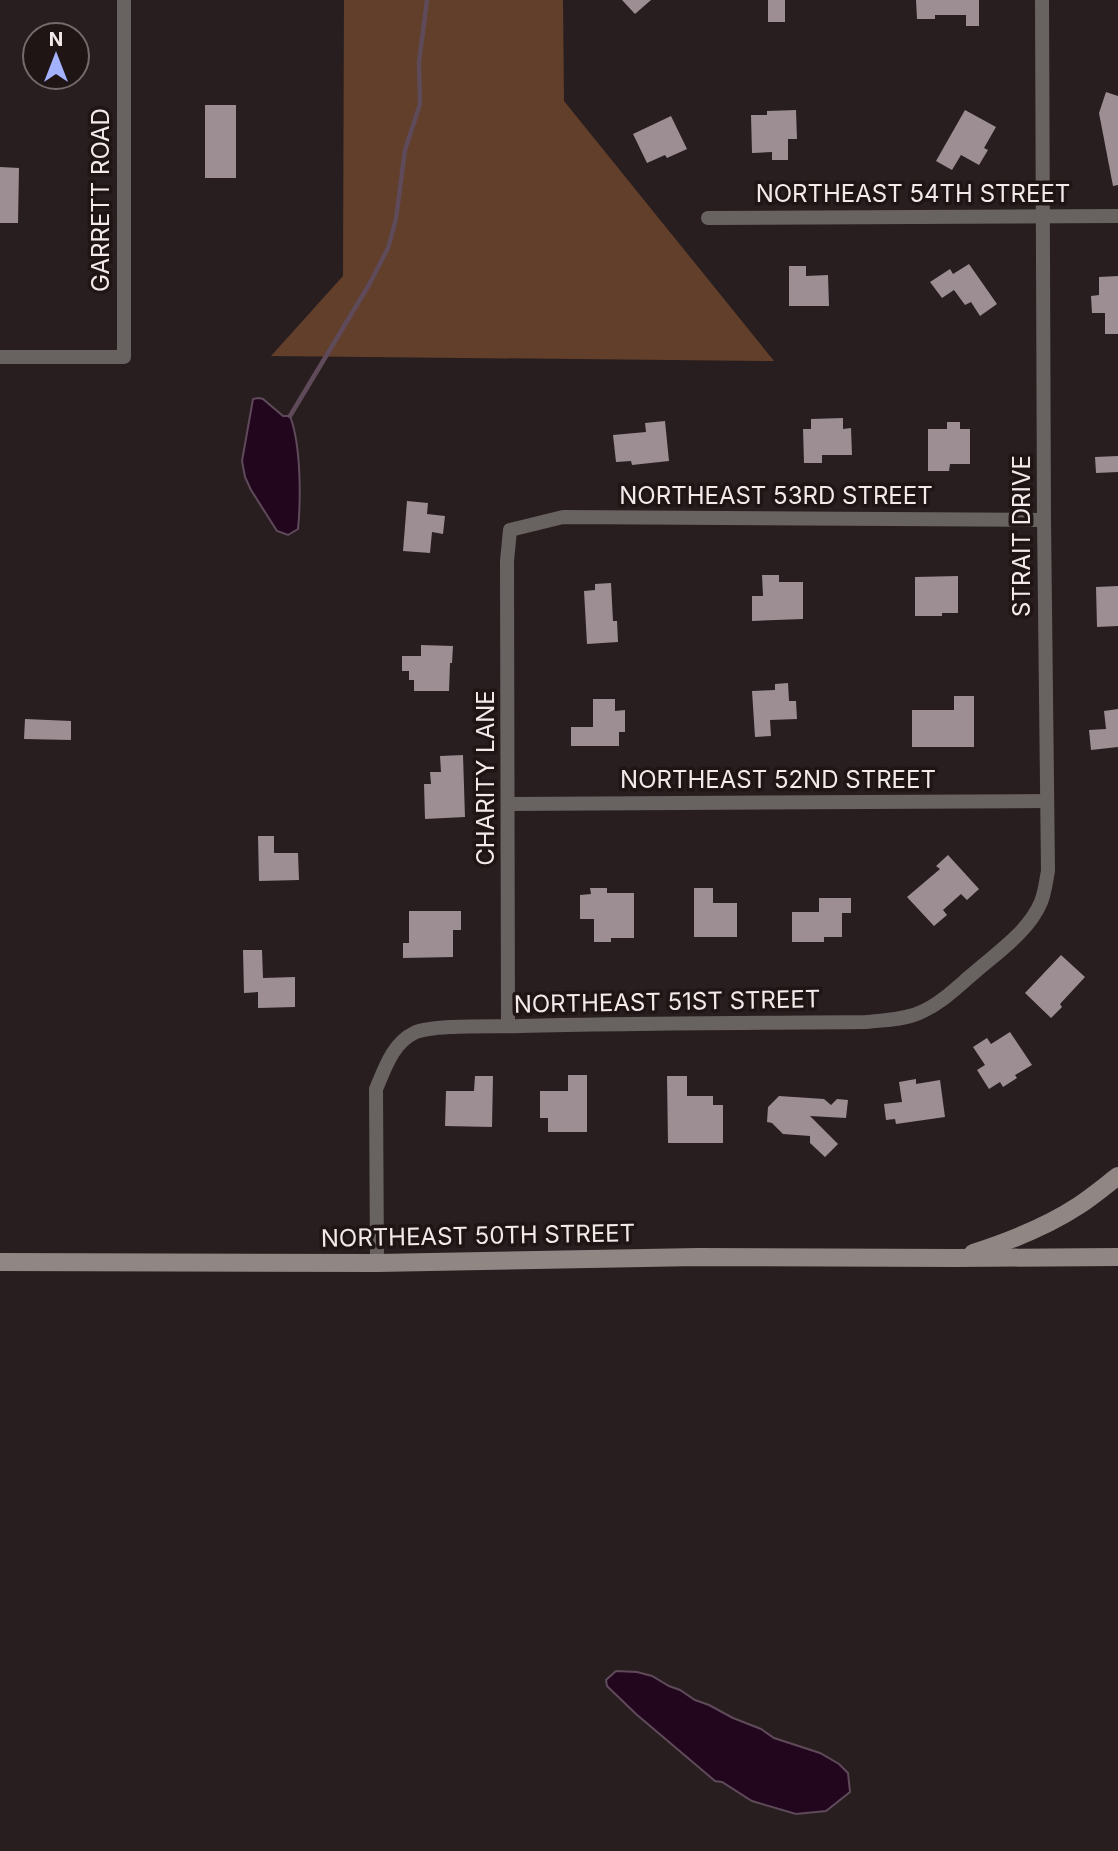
<svg xmlns="http://www.w3.org/2000/svg" width="1118" height="1851" viewBox="0 0 1118 1851" font-family="Inter,sans-serif">
<rect width="100%" height="100%" fill="#291e1f"/>
<!-- forest -->
<path fill="#623f2a" d="M344,0H563L564,101L774,361L271,356L343,276Z"/>
<!-- water -->
<g fill="#21061d" stroke="#5f4a5a" stroke-width="2">
<path d="M259,398L263,399L283,416H290C301,445 301,498 298,529L288,535L277,531L251,490L245,477L242,461L253,399Z"/>
<path d="M616,1671L637,1672L652,1676L669,1686L680,1690L695,1700L709,1705L733,1718L761,1729L774,1738L820,1753L839,1764L848,1773L850,1792L826,1811L796,1814L752,1801L722,1782L715,1781L636,1714L607,1686L606,1680Z"/>
</g>
<g fill="none" stroke-linecap="round" stroke-linejoin="round">
<!-- stream -->
<path stroke="#5f4a5a" stroke-width="4.5" d="M290,416L370,283L388,248L396,219L405,150L420,104L419,62L427,0"/>
</g>
<!-- building -->
<g fill="#9c8e93">
<path d="M622,0H651L635,14Z"/>
<rect x="768" y="0" width="17" height="22"/>
<path d="M916,0H979V26H966V15H935V19H917Z"/>
<path d="M1106,92L1118,96V185L1113,186L1099,113Z"/>
<rect x="205" y="105" width="31" height="73"/>
<path d="M796,110L797,139H788V160H772V152L752,153L751,115H767V111Z"/>
<path d="M965,110L996,127L984,148L988,150L979,165L961,155L952,170L936,161Z"/>
<path d="M671,116L687,149L667,158L665,155L647,163L633,134Z"/>
<path d="M0,167L19,168L18,223H0Z"/>
<path d="M969,264L997,304L980,316L971,302L965,305L954,290L942,298L930,282L950,269L953,274Z"/>
<path d="M789,266H806V276L828,275L829,306H789Z"/>
<path d="M1118,276V334H1105V313H1092L1091,296L1099,295V277Z"/>
<path d="M843,418V429L851,428L852,455H822V463H804L803,429H811V419Z"/>
<path d="M665,421L669,461L632,465L631,461L616,462L613,435L646,432L645,423Z"/>
<path d="M947,422H960V429H970V464H950L949,471H928V429H947Z"/>
<path d="M1118,456V472L1096,473L1095,457Z"/>
<path d="M407,501L428,503L427,514L445,516L443,534L432,532L430,553L403,551Z"/>
<path d="M762,575H779V582H803V619L752,621V596H763Z"/>
<path d="M958,576V613H942V616H915V577Z"/>
<path d="M611,583L613,621H617L618,642L587,644L584,591L595,590V584Z"/>
<path d="M1118,586V626L1097,627L1096,587Z"/>
<path d="M421,645L453,646L452,663H450L449,691H414V680H409V671H402V656H421Z"/>
<path d="M788,683L789,701H796L797,719L770,720L771,736L755,737L752,691L775,690V684Z"/>
<path d="M954,696H974V747H912V710H954Z"/>
<path d="M593,699H615V711L625,710V732H619V746H571V727H593Z"/>
<path d="M1118,709V747L1091,750L1089,730L1106,729L1104,711Z"/>
<path d="M25,719L71,721V740L24,739Z"/>
<path d="M463,755L465,817L425,819L424,784H431L430,772H441L440,756Z"/>
<path d="M258,836H274V853H298L299,880L259,881Z"/>
<path d="M948,855L979,889L967,900L961,894L943,910L947,915L934,926L907,897L940,869L936,866Z"/>
<path d="M590,888H607V893H634V938H611V942H594V919H580V895L591,894Z"/>
<path d="M694,888H713V903H737V937H694Z"/>
<path d="M819,898H851V913H842V937H824V942H792V912H819Z"/>
<path d="M409,911H461V930H453V957L403,958V943H409Z"/>
<path d="M243,950H262L263,978L295,977V1007L258,1008V992L244,993Z"/>
<path d="M1061,955L1085,977L1060,1004L1062,1007L1051,1018L1025,993Z"/>
<path d="M1010,1032L1032,1065L1015,1075L1017,1078L1003,1087L1000,1082L989,1089L977,1070L985,1065L973,1047L987,1038L991,1044Z"/>
<path d="M568,1075H587V1132H548V1118H540V1091H568Z"/>
<path d="M475,1076H493L492,1127L445,1126L446,1091H474Z"/>
<path d="M667,1076H687V1096H713V1105H723V1143H668Z"/>
<path d="M916,1079V1084L940,1080L945,1117L896,1124L895,1119L886,1120L884,1104L902,1102L899,1082Z"/>
<path d="M779,1096L824,1099L831,1105L837,1099L848,1100L846,1118L810,1116L838,1144L825,1157L810,1143V1136L783,1134L772,1123L767,1122L768,1107Z"/>
</g>
<g fill="none" stroke-linecap="round" stroke-linejoin="round">
<!-- street -->
<g stroke="#686260" stroke-width="14">
<path d="M708,218L1118,216"/>
<path d="M0,357H124V0"/>
<path d="M509,804L1047,801"/>
<path d="M508,1026L507,561L510,530L563,517L1044,520"/>
<path d="M377,1263L376,1089C385,1068 393,1043 414,1033C433,1024 497,1027 520,1026C636,1023 751,1023 866,1022C884,1020 903,1020 919,1013C941,1004 958,986 975,972C998,952 1029,931 1041,902C1045,892 1046,881 1048,871L1044,520L1042,0"/>
</g>
<!-- secondary -->
<g stroke="#908684" stroke-width="18">
<path d="M973,1253C1010,1241 1046,1227 1078,1206C1092,1197 1105,1186 1118,1176"/>
<path d="M0,1262L377,1263L698,1257L956,1258L1118,1257"/>
</g>
</g>
<g text-anchor="middle" stroke-width="7" stroke-linejoin="round" paint-order="stroke">
<!-- street labels -->
<g font-size="24" fill="#f1e9ea" stroke="#1f1515">
<text x="913" y="202">NORTHEAST 54TH STREET</text>
<text transform="translate(101 200) rotate(-90)" y="8">GARRETT ROAD</text>
<text x="776" y="504">NORTHEAST 53RD STREET</text>
<text transform="translate(1022 536) rotate(-90)" y="8">STRAIT DRIVE</text>
<text transform="translate(486 778) rotate(-90)" y="8">CHARITY LANE</text>
<text x="778" y="788">NORTHEAST 52ND STREET</text>
<text transform="translate(667 1002) rotate(-1)" y="8">NORTHEAST 51ST STREET</text>
<text transform="translate(478 1236) rotate(-1)" y="8">NORTHEAST 50TH STREET</text>
</g>
</g>
<!-- north arrow -->
<g transform="translate(56 56)"><circle r="33" fill="#1f1515" stroke="#736a6a" stroke-width="2"/>
<path d="M0-5L12 26L0 18L-12 26Z" fill="#a4b1fc"/>
<text y="-10" font-size="19" font-weight="bold" text-anchor="middle" fill="#f1e9ea">N</text>
</g>
</svg>
